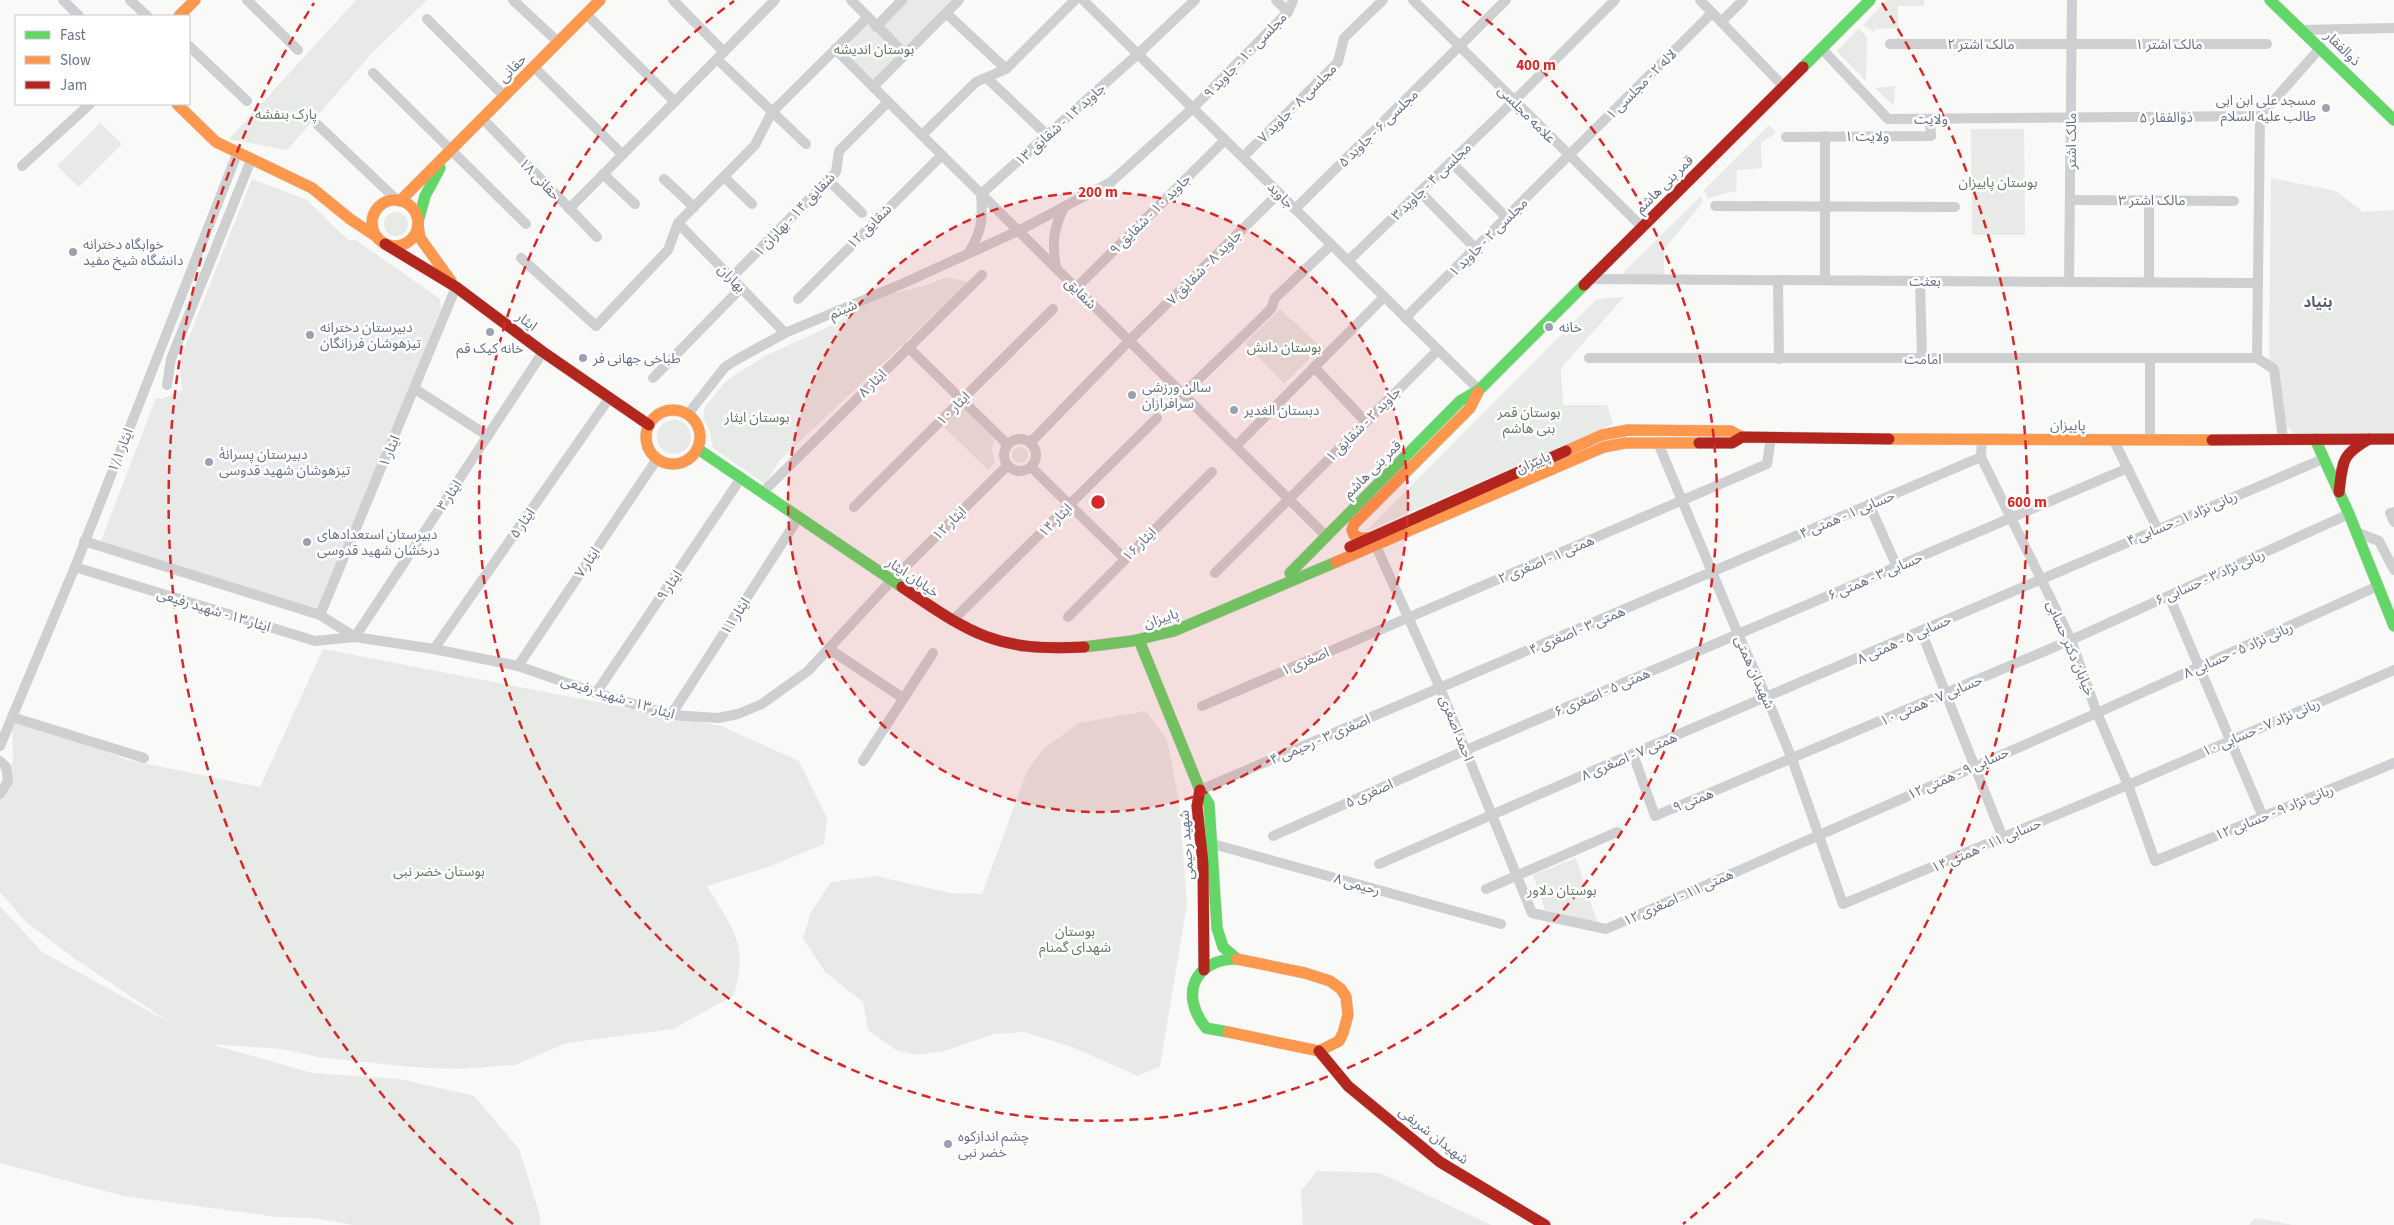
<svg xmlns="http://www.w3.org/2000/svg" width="2394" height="1225" viewBox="0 0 2394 1225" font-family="'Source Sans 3','Noto Sans Arabic',sans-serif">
<rect width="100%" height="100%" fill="#f9f9f8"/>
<!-- built -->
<path fill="#e9e9ea" d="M252,179L307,200L348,240H356L440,299L441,308L320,611L101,541L156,398L162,399L182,390L179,362Z"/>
<!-- green -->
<g fill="#e7eae6">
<path d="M356,0H427L373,52L287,150L229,139Z"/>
<path d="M905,0H954L874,80L840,48L870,18L879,27Z"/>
<path d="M1887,0H1924V6H1898V28L1876,29L1873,32L1863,25Z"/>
<path d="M1859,28L1867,37L1866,81L1837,51Z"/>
<path d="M1895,86L1894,106L1875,88Z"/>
<path d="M100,123L122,144L79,187L57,166Z"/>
<path d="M1769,125L1776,133L1761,143L1762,168L1737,170L1736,191L1708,198L1704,190Z"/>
<path d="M1971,129H2024L2025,235H1972Z"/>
<path d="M2271,178L2336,191L2363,212L2394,210V434H2294L2277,416L2269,363Z"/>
<path d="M1701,196L1703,202L1664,249V277L1622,274Z"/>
<circle cx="396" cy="224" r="12"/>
<path d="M947,277L969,282L780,460L765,484L713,448L709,429L703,419L705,407L726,381L765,356L837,323L870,298L924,286Z"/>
<path d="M1624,297L1561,368L1563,405H1607L1613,424L1365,532L1597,299Z"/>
<path d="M1280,309L1321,347L1284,384L1245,343Z"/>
<path d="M964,407L994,440L992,450L995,462L988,470L943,426Z"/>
<circle cx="674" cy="437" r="17"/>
<circle cx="1020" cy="455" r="8"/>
<path d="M323,649L721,726L799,761L827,818L824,844L768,867L707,886C732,928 749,944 734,995L673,1029L566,1043L515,1065L459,1069L412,1067L318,1057L283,1049L210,1044L312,1073L400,1079L474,1096L519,1149L540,1216V1225H353L315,1218L277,1217L124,1196L0,1163V906L42,952L172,1024L75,959L25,921L0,892V785L13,761L12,717L128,760L260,787Z"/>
<path d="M1146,711L1167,740L1179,801L1187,904L1160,1066L1138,1076L1072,1047L1024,1032L994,1034L944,1051L916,1055L896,1050L868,1030L863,1002L825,972L803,938L811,912L831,882L876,876L950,893L982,894L1027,771L1043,749L1079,723Z"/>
<path d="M1576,858L1598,924L1545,910L1533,875Z"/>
<path d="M1317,1171L1380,1173L1491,1225H1303L1301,1191Z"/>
<path d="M2255,1218L2293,1225H2249Z"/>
</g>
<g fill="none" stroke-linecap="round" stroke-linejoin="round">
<!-- fast casing -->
<g stroke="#d6d7d8" stroke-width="12">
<g id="fast">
<path d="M2270,0L2394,120"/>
<path d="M1803,67L1870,0"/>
<path d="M418,222L425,196L440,168"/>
<path d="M2315,439L2349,514L2394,626"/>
<path d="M698,449L902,587"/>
<path d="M1290,573L1460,401L1479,390L1584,285"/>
<path d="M1139,640L1200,790L1209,804L1217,928L1223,947L1237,959"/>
<path d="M1084,647L1132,641L1174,631L1336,562"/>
<path d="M1228,1032L1206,1028C1179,995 1194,959 1237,959"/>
</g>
</g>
<!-- slow casing -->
<g stroke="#d6d7d8" stroke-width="12">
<g id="slow">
<path d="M179,16L195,0"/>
<path d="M177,104L216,142L312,188L350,219L377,237"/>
<circle cx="395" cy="223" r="23"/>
<path d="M400,201L600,0"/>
<path d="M418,225L420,238L451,281"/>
<circle cx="673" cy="437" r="27"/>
<path d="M1889,439L2212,440"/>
<path d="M1566,451L1602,435L1628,430L1731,431L1742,437"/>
<path d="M1370,538H1360L1354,535L1352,530L1354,524L1470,408L1478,392"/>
<path d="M1336,562L1604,447L1625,443H1699"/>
<path d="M1228,1032L1319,1051L1339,1041L1343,1033L1348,1015L1346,997L1341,989L1330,981L1305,973L1237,959"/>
</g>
</g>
<!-- jam casing -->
<g stroke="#d6d7d8" stroke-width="12">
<g id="jam">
<path d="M385,244L456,287L543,352L649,425"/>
<path d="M1584,285L1803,67"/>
<path d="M2212,440L2394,439"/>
<path d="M1699,443H1732L1742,437L1889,439"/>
<path d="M2339,492C2343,461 2341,455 2369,439"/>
<path d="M1350,547L1566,451"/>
<path d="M902,587C971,634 997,652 1084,647"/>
<path d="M1200,790L1197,806L1203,864L1204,970"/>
<path d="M1319,1051L1348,1086L1440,1162L1545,1225"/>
</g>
</g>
<!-- street -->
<g stroke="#cecfd1" stroke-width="10">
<path d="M63,0L79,16"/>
<path d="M130,0L147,16"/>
<path d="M247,0L298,50"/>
<path d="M513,0L558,42"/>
<path d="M673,0L724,52"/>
<path d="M851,0L905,54"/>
<path d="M1083,0L1479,390"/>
<path d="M1276,0L1288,12"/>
<path d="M1413,0L1642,227"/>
<path d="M1700,0L1784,87"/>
<path d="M946,13L1006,69"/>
<path d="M586,14L675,102"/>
<path d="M427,19L505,97"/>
<path d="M1721,22L1743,0"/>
<path d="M876,27L902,0"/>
<path d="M2302,30L2394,28"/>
<path d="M1890,44H2267"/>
<path d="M189,46L247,101"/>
<path d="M835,49L1327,537"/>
<path d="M1822,49L1888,119L2260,116L2321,47"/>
<path d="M717,59L806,144"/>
<path d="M534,67L622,154"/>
<path d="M373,73L526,224"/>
<path d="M988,79L1047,135"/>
<path d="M873,87L959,0"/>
<path d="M483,119L597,237"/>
<path d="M318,125L398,201"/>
<path d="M922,135L976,82L1006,69L1075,0"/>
<path d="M1786,137L1931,136L1930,119"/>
<path d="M1243,157L1338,62L1344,38L1383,0"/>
<path d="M1451,162L1507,218"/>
<path d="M22,166L90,104"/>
<path d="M603,174L635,204"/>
<path d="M724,177L752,204"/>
<path d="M664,179L694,207"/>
<path d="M828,180L862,213"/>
<path d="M1420,192L1476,249"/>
<path d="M2071,200L2234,201"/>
<path d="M1715,206L1955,207"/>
<path d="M569,209L775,0"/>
<path d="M1295,209L1506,0"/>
<path d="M678,223L785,333"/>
<path d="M969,253C982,229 983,221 981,194L1138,54L1195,0"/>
<path d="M521,258L596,326L668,250L678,223L755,145L772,112L868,17"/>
<path d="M1348,261L1514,101L1615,0"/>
<path d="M1056,268C1052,242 1053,230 1064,207"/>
<path d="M731,278L836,172L839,151L888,102"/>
<path d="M1592,279L2258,283"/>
<path d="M1778,280L1779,359"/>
<path d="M1825,280V136"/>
<path d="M1920,281L1922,359"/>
<path d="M2069,282L2072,0"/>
<path d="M2149,282V200"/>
<path d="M1076,288L1225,140"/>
<path d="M798,299L942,155"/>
<path d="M1405,318L1712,13"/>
<path d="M908,347L1007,444"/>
<path d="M1589,358H2257"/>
<path d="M2257,358L2260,116"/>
<path d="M2257,358L2274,369L2283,439"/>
<path d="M1314,367L1365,421"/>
<path d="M653,378L741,288"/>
<path d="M167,385L171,359L251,160"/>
<path d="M415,389L488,436"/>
<path d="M1183,394L1271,309L1275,298L1331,245"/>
<path d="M688,414L725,367L736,360L785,333L904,283L1018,231L1111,182L1193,108L1288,12L1293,0"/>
<circle cx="1020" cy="455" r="16"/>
<path d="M1982,439L1981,457L2071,640L2097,713L2128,785L2155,861L2394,763"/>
<path d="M2150,440V359"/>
<path d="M2114,441L2157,528"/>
<path d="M1030,443L1129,341L1279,193"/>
<path d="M1658,443L1738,634L1767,698L1792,759L1843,904L2128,785L2394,670"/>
<path d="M1236,446L1384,297"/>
<path d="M1031,467L1125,559"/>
<path d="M763,492L982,275"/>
<path d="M1869,504L1897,567"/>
<path d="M854,507L1053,309"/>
<path d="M2394,512L2390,513L2394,522"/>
<path d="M2356,532L2379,541L2394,570"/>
<path d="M84,541L320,615L355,637"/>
<path d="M1376,546L1440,688L1532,913L1606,929L2097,713L2378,586"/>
<path d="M75,567L315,641L355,637L434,649L518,666L596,693L671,715L718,718L738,714L762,704L808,671L892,580L1007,466"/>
<path d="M1215,573L1438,350"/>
<path d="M2169,596L2263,817"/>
<path d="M320,615L456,287"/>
<path d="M1068,617L1212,472"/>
<path d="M952,621L1157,418"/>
<path d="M1921,631L2003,838"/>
<path d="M355,637L543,352"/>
<path d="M434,649L610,397"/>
<path d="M829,649L903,698"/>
<path d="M518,666L657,459"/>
<path d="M596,693L741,478"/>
<path d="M1202,706L1767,464L1771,437"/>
<path d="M671,715L799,517"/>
<path d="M12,717L144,758"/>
<path d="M0,746L75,567L237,154"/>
<path d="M1633,754L1655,816L2071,640L2349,514"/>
<path d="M0,761L6,767L8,781L0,794"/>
<path d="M863,761L933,653"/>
<path d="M1200,790L1981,457"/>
<path d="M1273,836L1466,750L2128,468"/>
<path d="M1213,844L1501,924"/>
<path d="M1379,864L1604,766L2323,459"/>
<path d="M1486,889L1617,832"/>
</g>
<!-- fast -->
<use href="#fast" stroke="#63d668" stroke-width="11"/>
<!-- slow -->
<use href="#slow" stroke="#ff974d" stroke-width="11"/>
<!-- jam -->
<use href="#jam" stroke="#b3261e" stroke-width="11"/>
</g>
<!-- distance rings -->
<circle cx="1098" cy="502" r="310" fill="#d62828" fill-opacity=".12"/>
<g fill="none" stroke="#d62828" stroke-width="2.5" stroke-dasharray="9 6">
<circle cx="1098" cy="502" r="310"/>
<path d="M1462 1A619 619 0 1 1 734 1"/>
<path d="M513 1224A929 929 0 0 1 314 3M1882 3A929 929 0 0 1 1683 1224"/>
</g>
<!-- markers -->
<g fill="#9ba1af" stroke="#fff" stroke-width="2">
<circle cx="2326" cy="108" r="5"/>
<circle cx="73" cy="252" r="5"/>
<circle cx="1549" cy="327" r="5"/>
<circle cx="490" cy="332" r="5"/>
<circle cx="310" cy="335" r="5"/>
<circle cx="583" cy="358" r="5"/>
<circle cx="1132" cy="395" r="5"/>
<circle cx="1234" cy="410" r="5"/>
<circle cx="209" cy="462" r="5"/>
<circle cx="307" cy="542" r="5"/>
<circle cx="948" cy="1144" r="5"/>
</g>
<g text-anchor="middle" stroke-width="5" stroke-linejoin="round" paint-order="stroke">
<!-- street labels -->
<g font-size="14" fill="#697288" stroke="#fff">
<text x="1981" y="49">مالک اشتر ۲</text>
<text x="2169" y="49">مالک اشتر ۱</text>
<text transform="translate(2343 48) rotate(44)" y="5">ذوالفقار</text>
<text transform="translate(1245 55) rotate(-46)" y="5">مجلسی ۱۰ - جاوید ۹</text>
<text transform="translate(512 68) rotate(-46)" y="5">حقانی</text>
<text transform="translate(1641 84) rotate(-45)" y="5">لاله ۲ - مجلسی ۱</text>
<text transform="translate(1297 103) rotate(-45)" y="5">مجلسی ۸ - جاوید ۷</text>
<text transform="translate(1527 114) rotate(45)" y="5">علامه مجلسی</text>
<text transform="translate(2166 117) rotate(-1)" y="5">ذوالفقار ۵</text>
<text x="1931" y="124">ولایت</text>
<text transform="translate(1060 124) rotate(-42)" y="5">جاوید ۱۴ - شقایق ۱۳</text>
<text transform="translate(1378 128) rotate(-44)" y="5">مجلسی ۶ - جاوید ۵</text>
<text x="1867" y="141">ولایت ۱</text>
<text transform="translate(2071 141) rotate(-90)" y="5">مالک اشتر</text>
<text transform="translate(540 179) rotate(46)" y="5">حقانی ۱۸</text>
<text transform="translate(1431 181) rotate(-44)" y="5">مجلسی ۴ - جاوید ۳</text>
<text transform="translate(1664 184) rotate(-45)" y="5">قمر بنی هاشم</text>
<text transform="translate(1281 195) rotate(45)" y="5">جاوید</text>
<text x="2152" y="205">مالک اشتر ۳</text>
<text transform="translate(794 214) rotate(-46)" y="5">شقایق ۱۴ - بهاران ۱</text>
<text transform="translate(1150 214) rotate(-45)" y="5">جاوید ۱۰ - شقایق ۹</text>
<text transform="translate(869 226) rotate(-45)" y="5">شقایق ۱۲</text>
<text transform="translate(1488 237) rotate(-45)" y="5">مجلسی ۲ - جاوید ۱</text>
<text transform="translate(1204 267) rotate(-45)" y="5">جاوید ۸ - شقایق ۷</text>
<text transform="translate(732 278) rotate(46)" y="5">بهاران</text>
<text x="1925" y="286">بعثت</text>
<text transform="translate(1081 293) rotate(45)" y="5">شقایق</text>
<text transform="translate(843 309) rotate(-23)" y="5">شبنم</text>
<text transform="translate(527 321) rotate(37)" y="5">ایثار</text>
<text x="1923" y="364">امامت</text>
<text transform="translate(872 383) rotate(-45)" y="5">ایثار ۸</text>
<text transform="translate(953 408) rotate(-45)" y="5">ایثار ۱۰</text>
<text transform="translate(1363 424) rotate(-45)" y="5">جاوید ۲ - شقایق ۱</text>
<text transform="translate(2068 425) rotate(1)" y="5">پاییزان</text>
<text transform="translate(120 450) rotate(-68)" y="5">ایثار ۱/۱</text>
<text transform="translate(389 451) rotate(-67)" y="5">ایثار ۱</text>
<text transform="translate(1533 462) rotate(-23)" y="5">پاییزان</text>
<text transform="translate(1372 469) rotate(-45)" y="5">قمر بنی هاشم</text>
<text transform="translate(449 495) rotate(-57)" y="5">ایثار ۳</text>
<text transform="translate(1847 514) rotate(-23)" y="5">حسابی ۱ - همتی ۴</text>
<text transform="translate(2182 518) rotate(-23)" y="5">ربانی نژاد ۱ - حسابی ۴</text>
<text transform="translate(1055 520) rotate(-45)" y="5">ایثار ۱۴</text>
<text transform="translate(522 523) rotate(-55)" y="5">ایثار ۵</text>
<text transform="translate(949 523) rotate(-45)" y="5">ایثار ۱۲</text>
<text transform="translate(1139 544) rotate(-45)" y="5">ایثار ۱۶</text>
<text transform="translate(1546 559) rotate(-23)" y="5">همتی ۱ - اصغری ۲</text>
<text transform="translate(587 562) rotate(-56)" y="5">ایثار ۷</text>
<text transform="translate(1875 576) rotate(-23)" y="5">حسابی ۳ - همتی ۶</text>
<text transform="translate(913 577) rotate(34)" y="5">خیابان ایثار</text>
<text transform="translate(2210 577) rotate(-24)" y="5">ربانی نژاد ۳ - حسابی ۶</text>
<text transform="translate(669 585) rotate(-56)" y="5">ایثار ۹</text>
<text transform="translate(214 610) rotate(17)" y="5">ایثار ۱۳ - شهید رفیعی</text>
<text transform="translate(735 616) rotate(-57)" y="5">ایثار ۱۱</text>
<text transform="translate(1161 618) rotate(-18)" y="5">پاییزان</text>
<text transform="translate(1577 630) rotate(-23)" y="5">همتی ۳ - اصغری ۴</text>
<text transform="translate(1904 639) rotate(-24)" y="5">حسابی ۵ - همتی ۸</text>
<text transform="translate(2071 648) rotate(67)" y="5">خیابان دکتر حسابی</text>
<text transform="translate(2238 650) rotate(-24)" y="5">ربانی نژاد ۵ - حسابی ۸</text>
<text transform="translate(1305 661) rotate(-23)" y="5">اصغری ۱</text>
<text transform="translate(1755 672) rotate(66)" y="5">شهیدان همتی</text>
<text transform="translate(1602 692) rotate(-23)" y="5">همتی ۵ - اصغری ۶</text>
<text transform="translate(618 697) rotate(17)" y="5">ایثار ۱۳ - شهید رفیعی</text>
<text transform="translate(1931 700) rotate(-23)" y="5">حسابی ۷ - همتی ۱۰</text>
<text transform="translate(2261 727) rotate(-23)" y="5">ربانی نژاد ۷ - حسابی ۱۰</text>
<text transform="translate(1457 728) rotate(68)" y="5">احمد اصغری</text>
<text transform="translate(1320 739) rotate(-23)" y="5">اصغری ۳ - رحیمی ۴</text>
<text transform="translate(1629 756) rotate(-23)" y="5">همتی ۷ - اصغری ۸</text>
<text transform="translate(1958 773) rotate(-24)" y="5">حسابی ۹ - همتی ۱۲</text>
<text transform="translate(1369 793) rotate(-24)" y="5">اصغری ۵</text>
<text transform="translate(1693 800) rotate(-22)" y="5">همتی ۹</text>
<text transform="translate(2274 812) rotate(-22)" y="5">ربانی نژاد ۹ - حسابی ۱۲</text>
<text transform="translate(1186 845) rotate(-94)" y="5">شهید رحیمی</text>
<text transform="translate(1986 845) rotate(-23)" y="5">حسابی ۱۱ - همتی ۱۴</text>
<text transform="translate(1357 884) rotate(16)" y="5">رحیمی ۸</text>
<text transform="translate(1678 897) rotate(-24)" y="5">همتی ۱۱ - اصغری ۱۲</text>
<text transform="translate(1434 1135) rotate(38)" y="5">شهیدان شریفی</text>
</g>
<!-- park labels -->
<g font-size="14" fill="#647a66" stroke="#fff">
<text x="874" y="54">بوستان اندیشه</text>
<text x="286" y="119">پارک بنفشه</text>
<text x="1998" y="187">بوستان پاییزان</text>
<text x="1284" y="352">بوستان دانش</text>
<text x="1529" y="417">بوستان قمر<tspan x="1529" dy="16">بنی هاشم</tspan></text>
<text x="757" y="422">بوستان ایثار</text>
<text x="439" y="876">بوستان خضر نبی</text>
<text x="1562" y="895">بوستان دلاور</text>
<text x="1075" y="936">بوستان<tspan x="1075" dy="16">شهدای گمنام</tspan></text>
</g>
<!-- poi labels -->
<g font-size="14" fill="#697288" stroke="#fff" text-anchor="start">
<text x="2316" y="105" text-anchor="end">مسجد علی ابن ابی<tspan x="2316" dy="16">طالب علیه السلام</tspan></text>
<text x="83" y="249">خوابگاه دخترانه<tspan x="83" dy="16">دانشگاه شیخ مفید</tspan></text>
<text x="320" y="332">دبیرستان دخترانه<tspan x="320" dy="16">تیزهوشان فرزانگان</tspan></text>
<text x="1559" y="332">خانه</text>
<text x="490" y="353" text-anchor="middle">خانه کیک قم</text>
<text x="593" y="363">طباخی جهانی فر</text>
<text x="1142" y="392">سالن ورزشی<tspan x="1142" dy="16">سرافرازان</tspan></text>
<text x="1244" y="415">دبستان الغدیر</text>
<text x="219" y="459">دبیرستان پسرانهٔ<tspan x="219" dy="16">تیزهوشان شهید قدوسی</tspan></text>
<text x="317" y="539">دبیرستان استعدادهای<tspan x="317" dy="16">درخشان شهید قدوسی</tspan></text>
<text x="958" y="1141">چشم اندازکوه<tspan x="958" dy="16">خضر نبی</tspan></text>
</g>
<!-- neighbourhood labels -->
<g font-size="15" font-weight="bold" fill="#575d6d" stroke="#fff">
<text x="2318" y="307">بنیاد</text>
</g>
</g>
<circle cx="1098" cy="502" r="8" fill="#d62828" stroke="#fff" stroke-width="2.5"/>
<g font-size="15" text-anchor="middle" font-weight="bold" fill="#d62828" stroke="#fff" stroke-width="5" stroke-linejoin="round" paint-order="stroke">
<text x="1536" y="70">400 m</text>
<text x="1098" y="197">200 m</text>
<text x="2027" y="507">600 m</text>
</g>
<!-- legend -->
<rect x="15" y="15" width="175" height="90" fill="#ffffff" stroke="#c3c7cf"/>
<rect x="25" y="31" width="25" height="8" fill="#63d668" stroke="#c3c7cf"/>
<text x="60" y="40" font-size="15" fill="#697288">Fast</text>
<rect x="25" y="56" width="25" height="8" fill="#ff974d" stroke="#c3c7cf"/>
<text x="60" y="65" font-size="15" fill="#697288">Slow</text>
<rect x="25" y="81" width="25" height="8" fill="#b3261e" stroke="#c3c7cf"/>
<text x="60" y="90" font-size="15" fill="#697288">Jam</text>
</svg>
